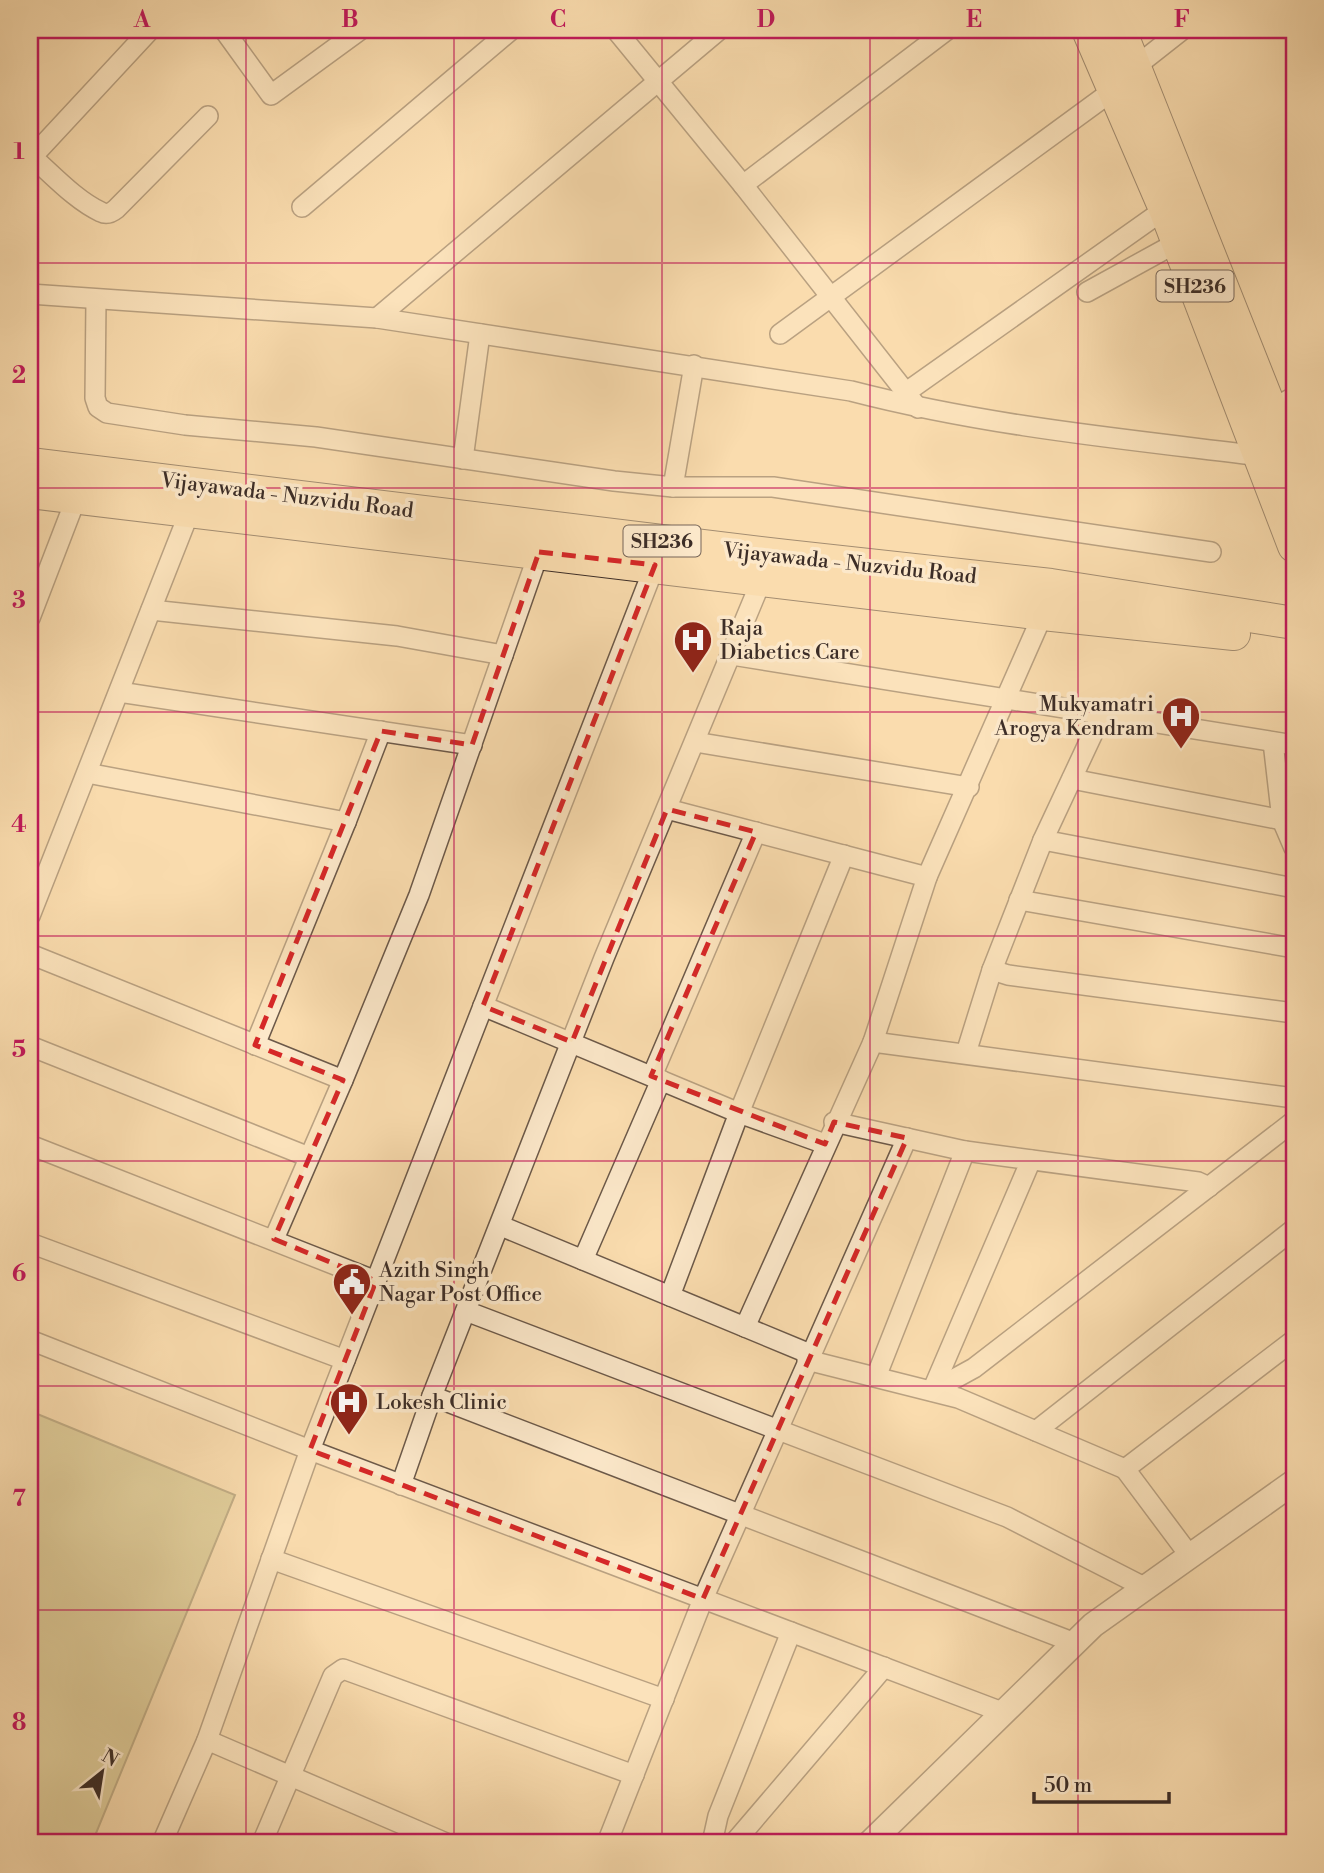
<svg xmlns="http://www.w3.org/2000/svg" width="1324" height="1873" viewBox="0 0 1324 1873" font-family="'Libre Bodoni',serif">
<rect width="100%" height="100%" fill="#fadcae"/>
<filter id="stains"><feTurbulence type="fractalNoise" baseFrequency=".00286" numOctaves="4"/><feColorMatrix values="0 0 0 0 .2 0 0 0 0 .09 0 0 0 0 .02 0 0 0 .5 -.17"/></filter>
<radialGradient id="worn" r=".72"><stop offset=".6" stop-color="#630" stop-opacity="0"/><stop offset="1" stop-color="#630" stop-opacity=".3"/></radialGradient>
<!-- green -->
<path fill="#c5be85" stroke="#807656" stroke-width="2" d="M30,1411L235,1495L92,1843H30Z"/>
<g fill="none" stroke-linecap="round" stroke-linejoin="round">
<!-- minor casing -->
<g stroke="#6c5949" stroke-width="22">
<g id="minor">
<path d="M224,30L271,95L360,30"/>
<path d="M616,30L743,185L918,408"/>
<path d="M1135,67L1182,30"/>
<path d="M30,155C51,173 75,200 101,212C107,215 111,213 116,209L208,116"/>
<path d="M32,157L150,30"/>
<path d="M743,185L947,30"/>
<path d="M302,207L511,30"/>
<path d="M1087,292L1178,242"/>
<path d="M30,294L377,318L851,391C986,426 1123,439 1261,456"/>
<path d="M96,300L95,398L98,407L107,413L185,425L316,437L614,481L673,487H773L1211,552"/>
<path d="M377,318L719,30"/>
<path d="M780,334L1115,89"/>
<path d="M905,393L1165,209"/>
<path d="M1262,414L1294,397"/>
<path d="M463,459L480,334"/>
<path d="M673,487L694,365"/>
<path d="M151,610L397,636L503,655"/>
<path d="M30,618L80,488"/>
<path d="M732,655L1294,745"/>
<path d="M119,692L472,745"/>
<path d="M1102,714L1043,840L1294,888"/>
<path d="M695,742L969,787"/>
<path d="M1273,742L1282,820L1294,848"/>
<path d="M87,773L346,822L381,731"/>
<path d="M1072,779L1282,820"/>
<path d="M667,809L927,877L1043,614"/>
<path d="M1019,900L1294,948"/>
<path d="M30,916L193,503"/>
<path d="M30,954L343,1080L419,895L539,552"/>
<path d="M992,970L1008,975L1294,1013"/>
<path d="M483,1006L739,1113L825,1144"/>
<path d="M873,1042L927,877"/>
<path d="M255,1045L346,822"/>
<path d="M30,1046L309,1157"/>
<path d="M966,1053L992,970L1043,840"/>
<path d="M652,1076L756,832"/>
<path d="M834,1122L965,1151L1198,1182L1209,1187"/>
<path d="M30,1145L376,1281"/>
<path d="M501,1226L810,1354"/>
<path d="M274,1239L343,1080"/>
<path d="M30,1243L345,1360"/>
<path d="M583,1260L661,1080"/>
<path d="M670,1296L739,1113L844,855"/>
<path d="M466,1311L1007,1517L1146,1588"/>
<path d="M745,1327L873,1042L1294,1098"/>
<path d="M30,1340L310,1450L1002,1712"/>
<path d="M807,1360L958,1398L1125,1469"/>
<path d="M876,1377L965,1151"/>
<path d="M932,1391L974,1368L1294,1121"/>
<path d="M932,1391L1031,1160"/>
<path d="M432,1396L1075,1643"/>
<path d="M1036,1431L1294,1229"/>
<path d="M401,1485L432,1396L604,958L762,579"/>
<path d="M1190,1556L1125,1469L1294,1340"/>
<path d="M271,1559L664,1699"/>
<path d="M207,1740L446,1843"/>
<path d="M162,1843L207,1740L310,1450L655,565"/>
<path d="M262,1843L333,1676L343,1669L634,1775"/>
<path d="M607,1843L703,1599L907,1138"/>
<path d="M712,1843L718,1816L791,1632"/>
<path d="M734,1843L884,1667"/>
</g>
</g>
<!-- tertiary casing -->
<g stroke="#6c5949" stroke-width="27">
<path id="tertiary" d="M870,1843L1093,1625L1294,1482"/>
</g>
<!-- primary casing -->
<g stroke="#3c2d27" stroke-width="34">
<g id="primary">
<path d="M1088,30L1165,209L1294,546"/>
<path d="M1120,30L1294,468"/>
<path d="M30,464L786,556L1051,585L1294,623"/>
<path d="M30,492L1043,614L1234,634"/>
</g>
</g>
<!-- minor -->
<use href="#minor" stroke="#fce8ca" stroke-width="19"/>
<!-- tertiary -->
<use href="#tertiary" stroke="#fce8ca" stroke-width="24"/>
<!-- primary -->
<use href="#primary" stroke="#fadcae" stroke-width="32"/>
</g>
<!-- marked area -->
<path d="M0 0H1324V1873H0ZM539,552L655,565L483,1006L572,1042L667,809L756,832L651,1076L825,1144L834,1122L907,1138L703,1599L310,1450L376,1281L274,1239L343,1080L255,1045L381,731L472,745Z" fill="#fadcae" fill-opacity=".55" fill-rule="evenodd"/>
<path fill="none" stroke="#d62828" stroke-width="5" stroke-dasharray="14 9" stroke-linejoin="round" d="M539,552L655,565L483,1006L572,1042L667,809L756,832L651,1076L825,1144L834,1122L907,1138L703,1599L310,1450L376,1281L274,1239L343,1080L255,1045L381,731L472,745Z"/>
<!-- grid -->
<path fill="none" stroke="#c2185b" stroke-width="2" stroke-opacity="0.55" d="M246,30V1843M454,30V1843M662,30V1843M870,30V1843M1078,30V1843M30,263H1294M30,488H1294M30,712H1294M30,936H1294M30,1161H1294M30,1386H1294M30,1610H1294"/>
<!-- icons -->
<defs>
<g id="hospital-pin" transform="scale(2.0125)"><path d="M0 17L-7.5 6A9.5 9.5 0 1 1 7.5 6Z" fill="#8f2418" stroke="#fce8ca"/><path d="M-5-5h3v3.5h4V-5h3V5h-3V1.5h-4V5h-3Z" fill="#fff"/></g>
<g id="civic-pin" transform="scale(2.0125)"><path d="M0 17L-7.5 6A9.5 9.5 0 1 1 7.5 6Z" fill="#8f2418" stroke="#fce8ca"/><path d="M-.6-6.5H3V-4.5H.6V-3L4-1V1h2V6H-6V1h2V-1L-.6-3ZM-1.2 2.5V6h2.4V2.5Z" fill="#fff"/></g>
</defs>
<g fill-rule="evenodd">
<use href="#hospital-pin" x="693" y="640"/>
<use href="#hospital-pin" x="1181" y="716"/>
<use href="#civic-pin" x="352" y="1282"/>
<use href="#hospital-pin" x="349" y="1402"/>
</g>
<g text-anchor="middle" stroke-width="7" stroke-linejoin="round" paint-order="stroke">
<!-- shield labels -->
<g fill="#fce8ca" stroke="#766558" stroke-width="2">
<rect x="1156.5" y="270.5" width="77" height="31" rx="5"/>
<rect x="623.5" y="525.5" width="77" height="31" rx="5"/>
</g>
<g font-size="19" font-weight="bold" fill="#3c2d27">
<text x="1195" y="293">SH236</text>
<text x="662" y="548">SH236</text>
</g>
<!-- street labels -->
<g font-size="21" fill="#3c2d27" stroke="#fce8ca">
<text transform="translate(287 495) rotate(7)" y="7">Vijayawada - Nuzvidu Road</text>
<text transform="translate(850 563) rotate(6)" y="7">Vijayawada - Nuzvidu Road</text>
</g>
<!-- poi labels -->
<g font-size="21" fill="#3c2d27" stroke="#fce8ca" text-anchor="start">
<text x="720" y="635">Raja<tspan x="720" dy="24">Diabetics Care</tspan></text>
<text x="1154" y="711" text-anchor="end">Mukyamatri<tspan x="1154" dy="24">Arogya Kendram</tspan></text>
<text x="379" y="1277">Azith Singh<tspan x="379" dy="24">Nagar Post Office</tspan></text>
<text x="376" y="1409">Lokesh Clinic</text>
</g>
</g>
<!-- margin -->
<rect width="1324" height="1873" fill="none" stroke="#fadcae" stroke-width="77"/>
<!-- north arrow -->
<g transform="translate(102 1772) rotate(30)" stroke="#fce8ca" stroke-width="5" paint-order="stroke">
<path d="M0-5L12 26L0 18L-12 26Z" fill="#3c2d27"/>
<text y="-10" font-size="19" font-weight="bold" text-anchor="middle" fill="#3c2d27">N</text>
</g>
<!-- scale -->
<path d="M1034 1792v10h135v-10" fill="none" stroke="#3c2d27" stroke-width="3.5"/>
<text x="1044" y="1792" font-size="21" fill="#3c2d27" stroke="#fce8ca" stroke-width="5" paint-order="stroke">50 m</text>
<rect x="38" y="38" width="1248" height="1796" fill="none" stroke="#c2185b" stroke-width="2.5"/>
<g font-size="23" text-anchor="middle" font-weight="bold" fill="#c2185b">
<text x="142" y="27">A</text>
<text x="350" y="27">B</text>
<text x="558" y="27">C</text>
<text x="766" y="27">D</text>
<text x="974" y="27">E</text>
<text x="1182" y="27">F</text>
<text x="19" y="159">1</text>
<text x="19" y="383">2</text>
<text x="19" y="608">3</text>
<text x="19" y="832">4</text>
<text x="19" y="1057">5</text>
<text x="19" y="1281">6</text>
<text x="19" y="1506">7</text>
<text x="19" y="1730">8</text>
</g>
<rect width="100%" height="100%" filter="url(#stains)"/>
<rect width="100%" height="100%" fill="url(#worn)"/>
</svg>
